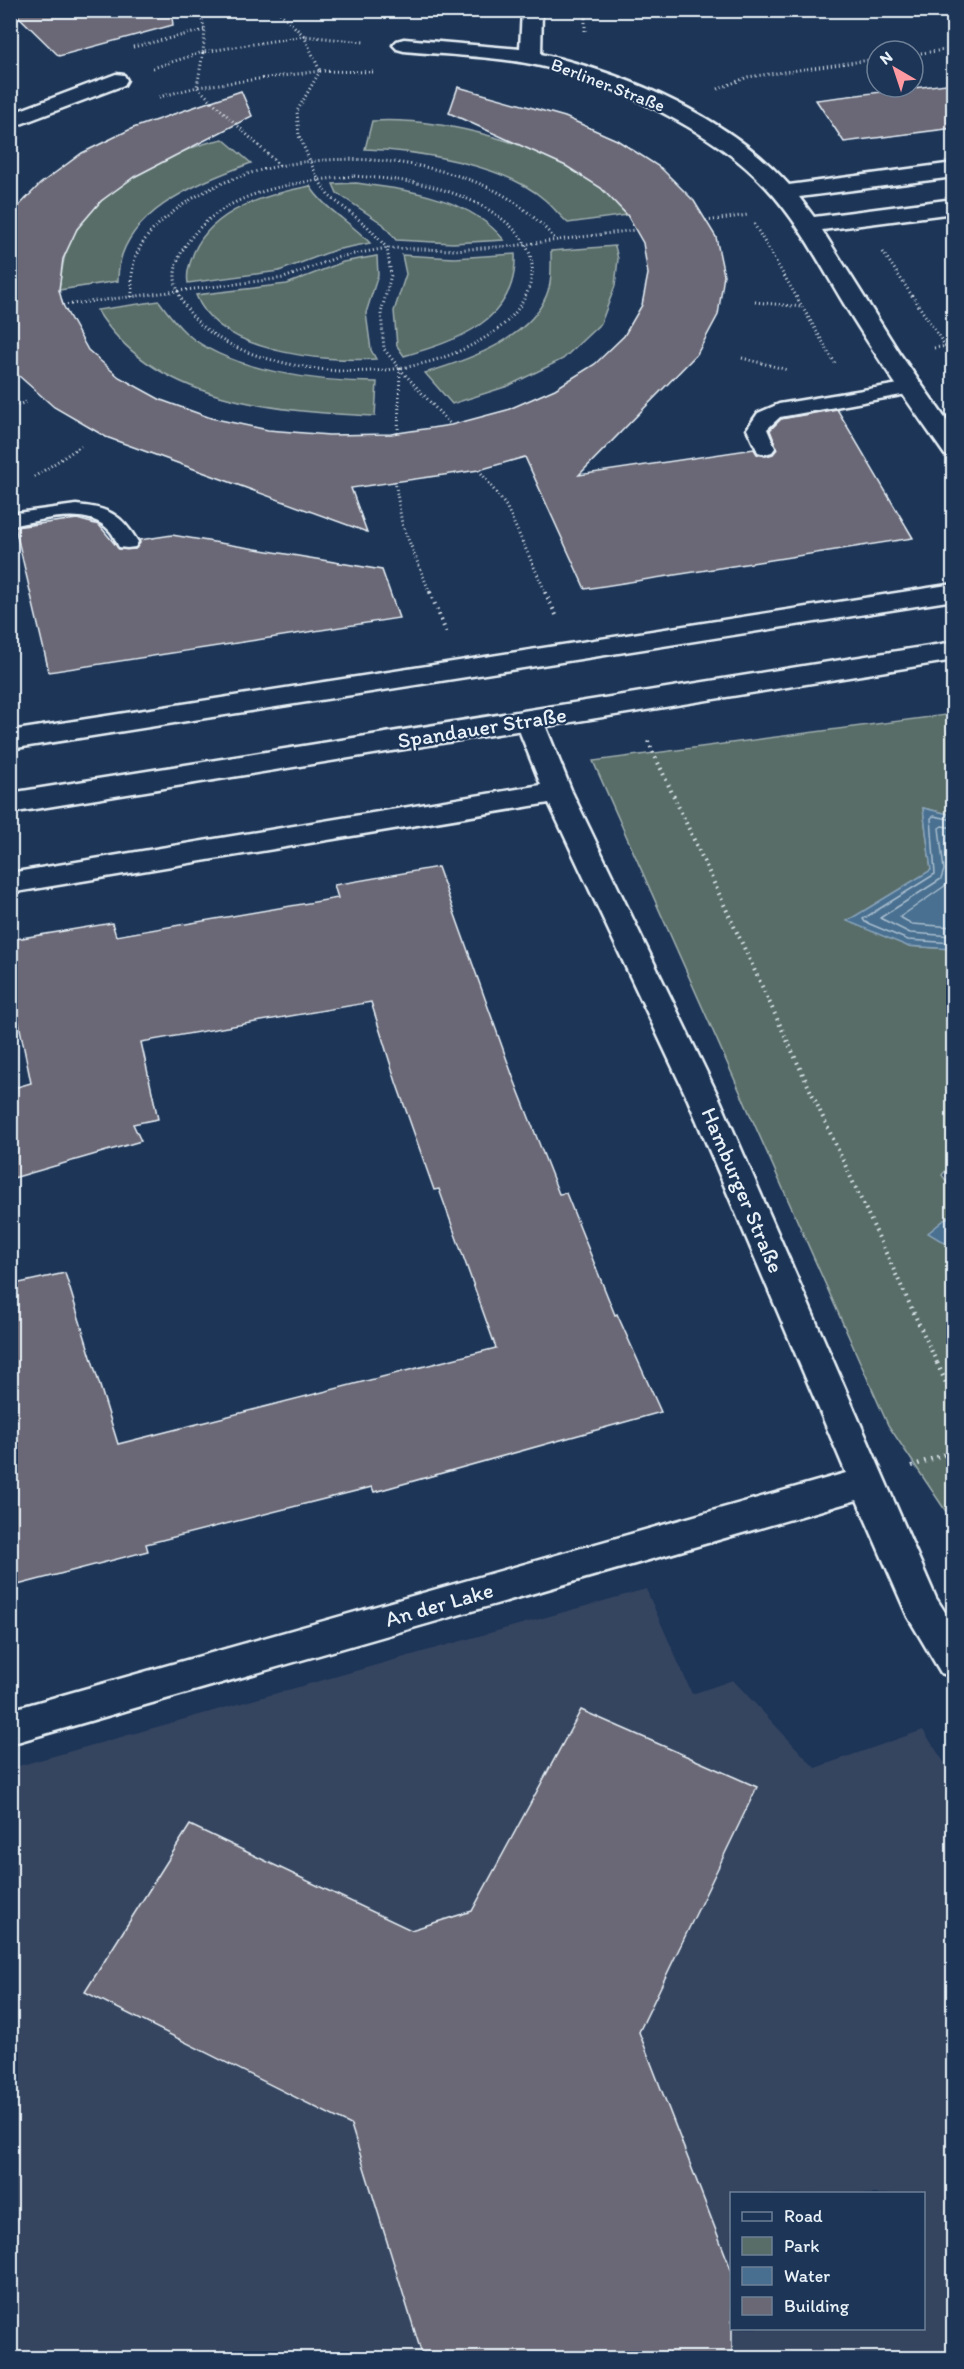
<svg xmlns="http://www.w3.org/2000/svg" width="964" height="2369" viewBox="0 0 964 2369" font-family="Itim,sans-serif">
<rect width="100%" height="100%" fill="#1d3557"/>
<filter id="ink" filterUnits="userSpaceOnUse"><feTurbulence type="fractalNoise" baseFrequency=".0167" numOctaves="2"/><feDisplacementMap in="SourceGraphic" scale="12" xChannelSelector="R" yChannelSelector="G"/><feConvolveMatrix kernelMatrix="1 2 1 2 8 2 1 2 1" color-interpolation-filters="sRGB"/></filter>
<g filter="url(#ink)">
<!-- built -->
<path fill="#344460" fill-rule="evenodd" d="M646,1589L692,1694L733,1680L815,1768L923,1730L953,1776V2358H11V1768ZM732,2194H924V2328H732Z"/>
<!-- green -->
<g fill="#596d68" stroke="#a0afb0" stroke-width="1.5">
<path d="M372,121C441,117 547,144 601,188C610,196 618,206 627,215L568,223C560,216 553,207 545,200C506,165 416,150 365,149Z"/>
<path d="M223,139L251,163C198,183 117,213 118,281L59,290C62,268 64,247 77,229C105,186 174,149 223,139Z"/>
<path d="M356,183C407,190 469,197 504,240L453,243L396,240L383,224L337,193L333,184Z"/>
<path d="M310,186C324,209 351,222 370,243L335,250L279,271L188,283C186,272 190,263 194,252C213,209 268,194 310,186Z"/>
<path d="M615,246L618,259L615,286L601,323L563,359L508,386L452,404L425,373C468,360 535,338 549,288C552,277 551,263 551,251Z"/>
<path d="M515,254C518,321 456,341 404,356L397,346L394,311L406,274L402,255L454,258Z"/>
<path d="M377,256L378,275L366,313L371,350L376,359C323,362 218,353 196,295L287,284L343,262Z"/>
<path d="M159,301C167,312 176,324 186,333C230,372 321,382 377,382L375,416C275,411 154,403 97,310Z"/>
<path d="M953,714V815L923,808L931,870L907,946L953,949V1162L942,1175L953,1190V1216L948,1217L929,1233L953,1248V1522L888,1425L593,761Z"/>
</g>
<!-- water -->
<g fill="#486f90" stroke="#88a3ba" stroke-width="1.5">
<path d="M923,808L953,815V949L907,946L847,921L931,870Z"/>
<path d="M953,1216H954L953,1248L928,1233L948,1217Z"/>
</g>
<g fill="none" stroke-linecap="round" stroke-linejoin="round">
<!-- shore -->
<g stroke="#a8bdce" stroke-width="1.5">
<path d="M954,820L934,816L931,818L935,874L863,919L865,922L908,940L954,943"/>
<path d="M954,828L942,826L939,828L944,870L941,879L880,918L910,933L954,936"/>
<path d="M954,837L950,839L953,870L949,883L900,917L912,924L954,927"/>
</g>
</g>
<!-- building -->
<g fill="#6b6876" stroke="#e8f1f8" stroke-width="1.5">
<path d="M12,10H171L173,25L59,56Z"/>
<path d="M954,83V128L844,142L816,100Z"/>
<path d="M458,87L565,117L617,140L661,168L694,201L716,237L724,275L718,315L697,354L579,475L754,449L757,454L766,456L773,454L777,449L770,430L781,419L837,409L913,538L585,589L525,457L479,470L351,488L367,532L106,437L54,407L10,368V215L40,184L82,153L133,128L241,91L252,116L134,177L101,201L77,229L63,259L59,290L63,305L88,350L119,377L161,400L211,418L268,430L329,435L391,434L451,425L507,410L555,389L595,364L624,336L642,305L648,274L643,243L627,215L601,188L566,166L449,113Z"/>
<path d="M77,519L99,525L119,549H135L140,543L139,540L172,535L382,570L399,618L49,672L15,527Z"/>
<path d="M438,867L513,1077L559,1194L566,1193L615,1315L617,1314L661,1412L374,1492L372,1487L146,1544L148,1551L10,1587V1285L65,1273L118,1444L496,1348L439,1189L434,1190L396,1082L371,1002L141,1042L158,1119L133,1124L141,1141L10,1179V1089L31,1083L10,979V940L112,923L116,936L338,898L334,885Z"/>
<path d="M581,1710L757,1787L639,2032L732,2272V2358H423L351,2125L85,1992L190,1825L411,1930L472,1911Z"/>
</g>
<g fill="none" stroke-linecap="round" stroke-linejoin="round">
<!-- service casing -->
<g stroke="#e8f1f8" stroke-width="5">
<g id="service">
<path d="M911,382L918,384L921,388L918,392L780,417L767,429L775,448L772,452L765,454L758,452L747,429L758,413L779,404Z"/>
<path d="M76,505C109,508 121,514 138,542L135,547L127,548L119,547C116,542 114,535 110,531C87,505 39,521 10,526V514Z"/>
</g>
</g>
<!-- minor casing -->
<g stroke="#e8f1f8" stroke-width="5">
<g id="minor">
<path d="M522,10H542L541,54C627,74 729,117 789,185L954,163V177L799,197L814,217L954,199V213L822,230L900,354L954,431V457L945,455C912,408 879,361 849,312C823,270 800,223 766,187C714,130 606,79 531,64C489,56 446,55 404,51L397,49L393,45L397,41L404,39L520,49Z"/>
<path d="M116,74L124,75L127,80L124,85L10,128V114Z"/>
<path d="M954,584V600L10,749V731Z"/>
<path d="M529,711L539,714L543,720L572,792L720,1100L936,1598L954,1626V1677L941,1673L908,1617L857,1500L10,1744V1710L846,1473L688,1100L549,803L10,893V873L541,785L515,720L519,714Z"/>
</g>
</g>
<!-- secondary casing -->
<g stroke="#e8f1f8" stroke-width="5">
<path id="secondary" d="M954,642V660L10,813V793Z"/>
</g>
<!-- path-far2 -->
<g stroke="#e8f1f8" stroke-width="3" stroke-dasharray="1 3" stroke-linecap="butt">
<path d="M277,10L304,36L364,42"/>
<path d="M585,10V34"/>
<path d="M304,36L320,71L197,87L203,52Z"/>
<path d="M133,47L205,30"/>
<path d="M913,54L954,49"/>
<path d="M153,68L203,52L205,30L199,10"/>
<path d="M320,71L375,72"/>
<path d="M320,71L297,111L299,136L318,179L328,195L367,226L387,248L391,275L381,313L384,349L400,369L398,433"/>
<path d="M718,89L748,77L877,59"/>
<path d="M159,97L197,87L280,166"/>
<path d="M354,176C380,178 405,180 430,186C484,200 564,241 519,307C509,323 491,335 474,344C410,378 331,378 262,357C226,346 187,325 176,285C172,268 180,252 190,239C228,189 296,182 354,176Z"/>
<path d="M706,221L748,215"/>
<path d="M754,224L835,363"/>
<path d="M883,252L954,359"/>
<path d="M132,297C132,283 131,269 136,256C144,235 163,219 181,206C262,149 393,147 483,185C512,197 535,216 555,239"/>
<path d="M755,302L802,307"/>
<path d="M63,305L284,278L338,257L387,248L454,250L512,246L635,230"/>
<path d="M934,348L954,345"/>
<path d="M742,358L788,370"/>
<path d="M400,369L451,425"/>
<path d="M10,408L26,402"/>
<path d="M479,470L506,506L546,593"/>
<path d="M34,477L81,446"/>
<path d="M395,481L402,524L430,593"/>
</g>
<!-- path-far1 -->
<g stroke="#e8f1f8" stroke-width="4" stroke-dasharray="1.5 4.5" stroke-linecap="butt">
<path d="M430,592L446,632"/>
<path d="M545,592L556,615"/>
<path d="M648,741L938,1365"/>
</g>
<!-- path -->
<g stroke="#e8f1f8" stroke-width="4.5" stroke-dasharray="1.5 5" stroke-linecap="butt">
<path d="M937,1363L954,1400"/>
<path d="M912,1466L954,1451"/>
</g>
<!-- service -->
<use href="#service" fill="#1d3557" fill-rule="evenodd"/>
<!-- minor -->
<use href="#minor" fill="#1d3557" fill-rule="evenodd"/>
<!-- secondary -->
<use href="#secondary" fill="#1d3557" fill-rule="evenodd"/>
</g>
</g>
<g text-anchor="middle" stroke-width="4.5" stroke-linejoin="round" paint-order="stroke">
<!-- far-street labels -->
<g font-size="18" fill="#e8f1f8" stroke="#1d3557">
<text transform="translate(608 85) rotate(21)" y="6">Berliner Straße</text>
</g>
<!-- street labels -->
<g font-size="22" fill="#e8f1f8" stroke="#1d3557">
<text transform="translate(482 727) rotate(-9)" y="8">Spandauer Straße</text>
<text transform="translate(743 1190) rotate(67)" y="8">Hamburger Straße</text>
<text transform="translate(439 1604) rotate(-16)" y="8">An der Lake</text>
</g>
</g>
<!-- margin -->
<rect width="964" height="2369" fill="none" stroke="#1d3557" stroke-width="36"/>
<rect x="18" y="18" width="928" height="2333" fill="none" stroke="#e8f1f8" stroke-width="2" filter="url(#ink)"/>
<!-- legend -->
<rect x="730" y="2192" width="195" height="138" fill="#1d3557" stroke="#6e8097" stroke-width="1.5"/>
<rect x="742" y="2212" width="30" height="9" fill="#1d3557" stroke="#6e8097" stroke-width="1.5"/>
<text x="784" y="2222" font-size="18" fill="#e8f1f8">Road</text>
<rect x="742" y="2237" width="30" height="18" fill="#596d68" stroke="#6e8097" stroke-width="1.5"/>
<text x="784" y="2252" font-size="18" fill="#e8f1f8">Park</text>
<rect x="742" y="2267" width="30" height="18" fill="#486f90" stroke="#6e8097" stroke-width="1.5"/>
<text x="784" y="2282" font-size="18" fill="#e8f1f8">Water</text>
<rect x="742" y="2297" width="30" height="18" fill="#6b6876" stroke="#6e8097" stroke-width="1.5"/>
<text x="784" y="2312" font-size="18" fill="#e8f1f8">Building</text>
<!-- north arrow -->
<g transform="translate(895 69) rotate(321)"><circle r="28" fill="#1d3557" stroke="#6e8097" stroke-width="1.5"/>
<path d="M0-4.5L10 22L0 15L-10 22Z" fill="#ff9aa2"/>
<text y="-9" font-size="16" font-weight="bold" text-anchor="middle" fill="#e8f1f8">N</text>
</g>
</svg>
